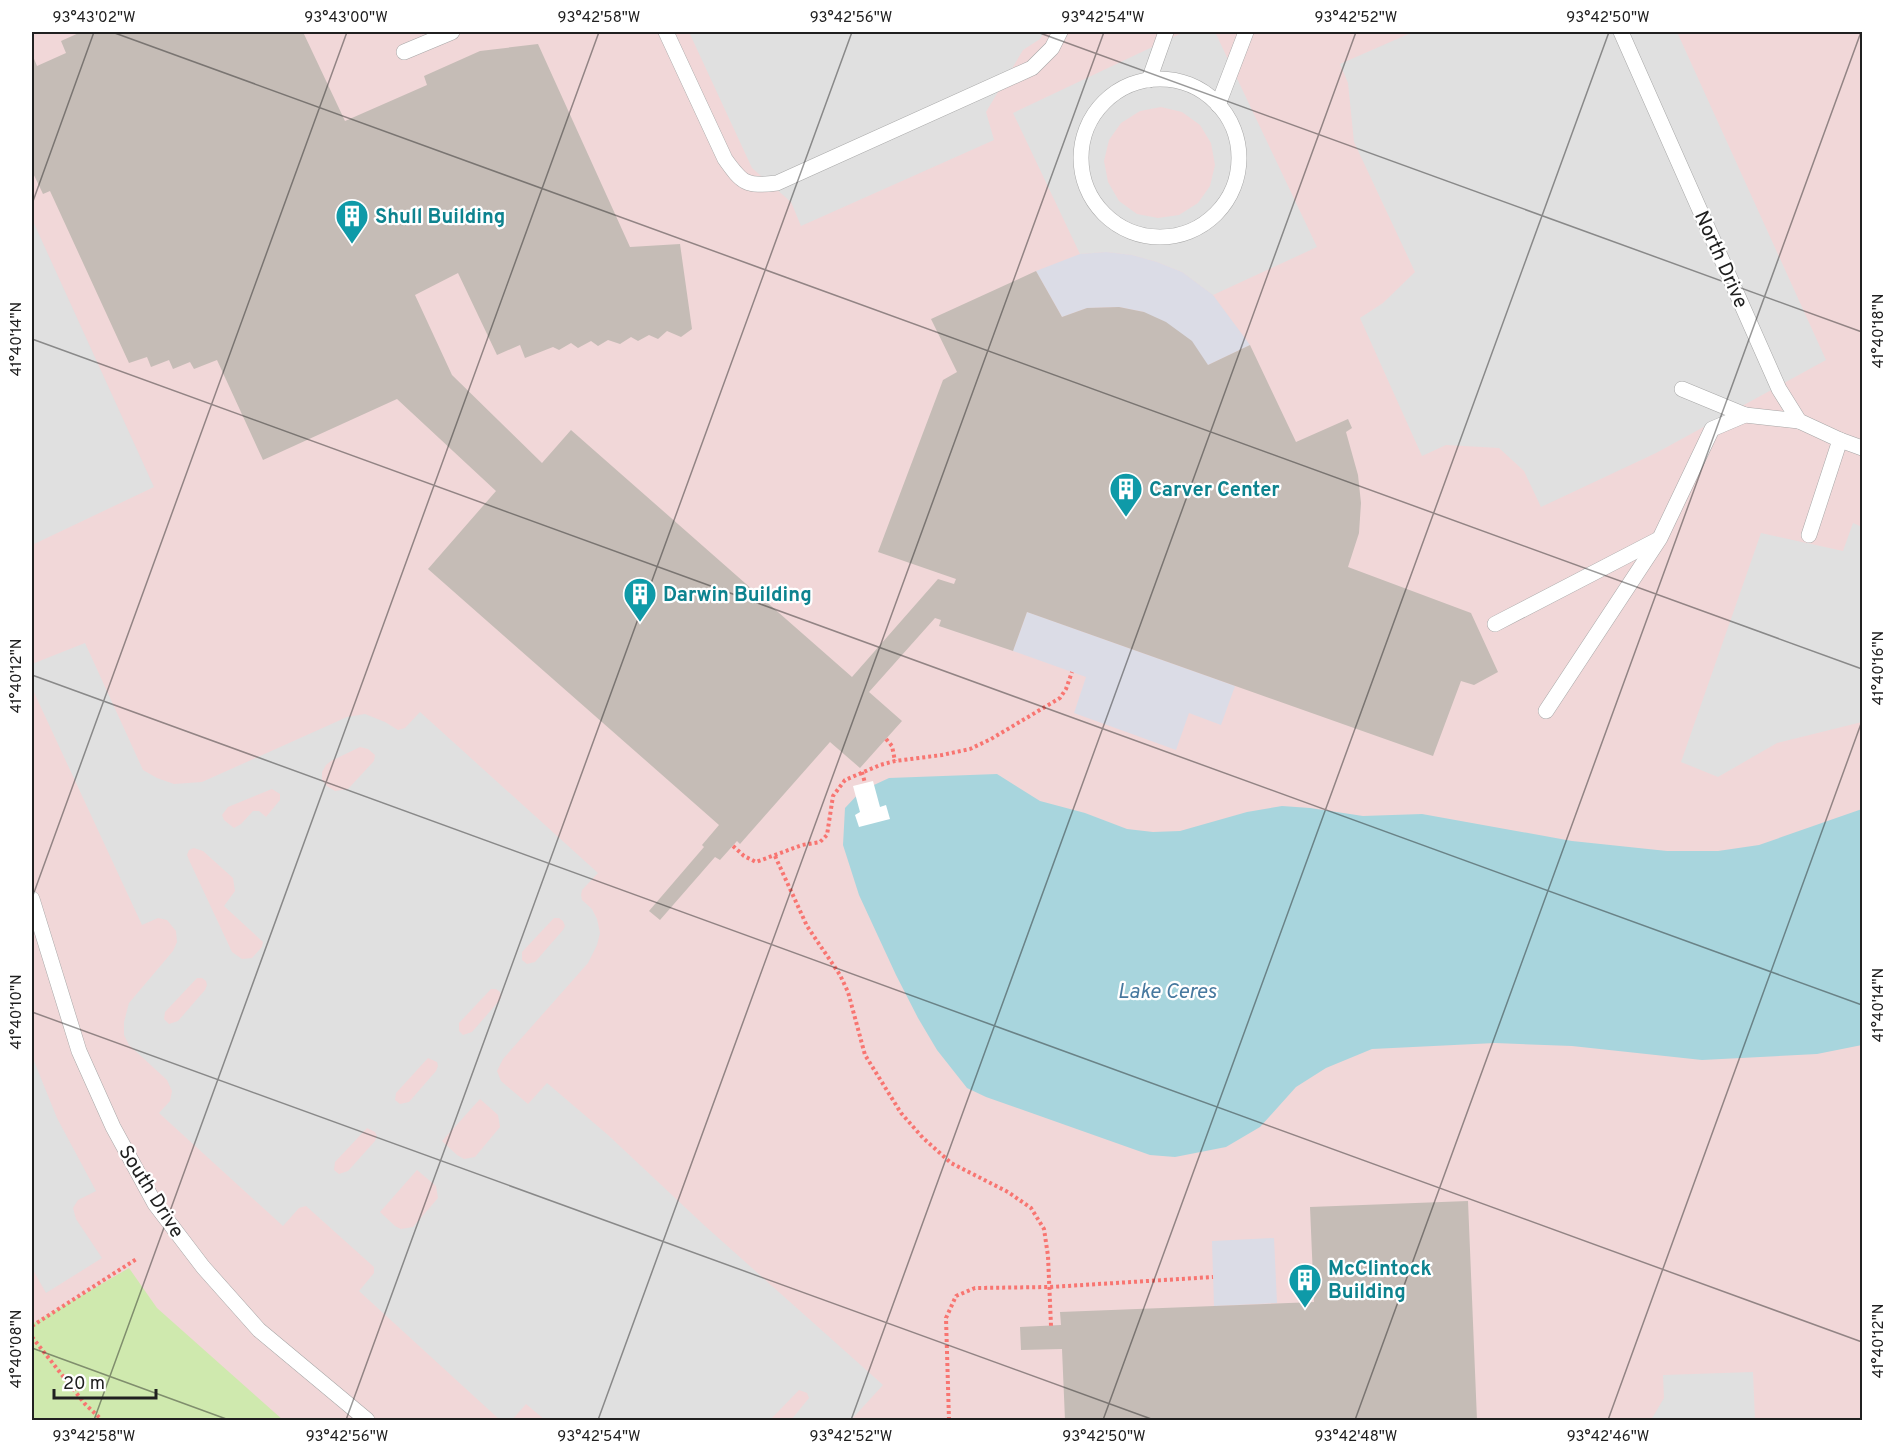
<svg xmlns="http://www.w3.org/2000/svg" width="1894" height="1452" viewBox="0 0 1894 1452" font-family="Overpass,sans-serif">
<rect width="100%" height="100%" fill="#f1ede7"/>
<!-- commercial -->
<path fill="#f1d7d8" d="M32,32H1862V1420H102L32,1337Z"/>
<!-- grass -->
<path fill="#cfe9ae" d="M129,1268L157,1308L283,1420H32V1324Z"/>
<!-- parking -->
<g fill="#e0e0e0" fill-rule="evenodd">
<path d="M689,32H1044L1040,39L1023,50L986,112L994,140L801,226L791,202L752,168Z"/>
<path d="M1184,32H1215L1317,247L1213,295L1182,272L1157,262L1132,255L1106,252L1080,254L1013,113ZM1161,107L1182,112L1200,125L1211,143L1215,165L1210,186L1198,203L1179,215L1158,218L1137,214L1119,201L1108,182L1104,161L1109,140L1121,123L1140,111Z"/>
<path d="M1413,32H1677L1826,360L1656,453L1541,507L1524,471L1499,448L1446,445L1422,456L1360,318L1383,303L1415,272L1354,142L1348,83L1340,64Z"/>
<path d="M32,219L154,487L32,545Z"/>
<path d="M1853,523L1862,527V722L1777,743L1718,777L1681,762L1761,533L1843,551Z"/>
<path d="M85,643L143,770L157,778L174,784L202,782L347,717L365,714L385,722L398,730L405,728L420,712L598,873L582,890L581,895L582,900L592,909L597,919L600,933L597,945L588,963L503,1059L497,1071L501,1081L528,1104L547,1083L608,1135L705,1226L883,1385L851,1420H791L809,1398L807,1393L799,1390L770,1420H545L526,1404L512,1420H500L359,1291L374,1273V1267L306,1206L299,1208L283,1226L159,1113L170,1101L172,1091L167,1080L129,1045L124,1035V1022L129,1003L173,951L177,942L176,931L167,920L158,918L142,925L32,688V664ZM360,747L368,749L375,755L374,761L348,789L335,791L327,786L322,780V772L326,765L331,761ZM272,789L280,794V800L266,817L259,811H253L241,824L234,828L224,820L222,815L228,807ZM194,848L203,851L233,878L235,891L224,906L263,942L262,947L252,958L242,959L232,952L189,860L187,855L189,850ZM554,918H559L563,921L565,926L563,930L535,962L527,964L522,960V952ZM197,978H202L206,981L207,985L205,990L178,1021L169,1024L164,1019L165,1012ZM491,989H496L500,992L501,997L499,1001L472,1032L463,1035L459,1031V1023ZM428,1058L437,1062L438,1066L436,1071L409,1102L400,1104L395,1100L396,1093ZM480,1099L498,1115L500,1127L475,1157L464,1159L457,1155L442,1141ZM367,1128L375,1132L377,1136L375,1141L348,1171L339,1174L334,1170L335,1162ZM417,1170L436,1186L438,1198L413,1227L401,1229L395,1226L380,1212Z"/>
<path d="M32,1056L57,1118L96,1191L78,1200L73,1208L76,1219L102,1258L46,1293L32,1268Z"/>
<path d="M1753,1372L1755,1420H1651L1664,1398L1663,1375Z"/>
</g>
<!-- plaza -->
<g fill="#dbdce6">
<path d="M1106,252L1132,255L1157,262L1182,272L1213,295L1250,345L1208,365L1144,312L1119,307L1087,308L1062,317L1036,271L1080,254Z"/>
<path d="M1027,612L1235,686L1221,725L1189,713L1176,750L1074,713L1086,677L1013,651Z"/>
<path d="M1274,1238L1277,1303L1214,1306L1212,1241Z"/>
</g>
<!-- water -->
<path fill="#a8d5dd" d="M997,774L1040,801L1085,813L1127,829L1153,832L1180,831L1247,812L1282,806L1310,808L1363,816L1422,814L1572,841L1667,851H1718L1759,845L1862,809V1045L1817,1054L1702,1060L1572,1046L1495,1043L1372,1049L1326,1068L1296,1087L1260,1127L1226,1147L1175,1157L1150,1155L986,1097L967,1088L937,1050L918,1018L896,975L859,895L843,845L845,808L861,791L889,778Z"/>
<!-- pier -->
<path fill="#fff" d="M873,781L880,807L886,805L890,819L859,827L855,815L860,812L853,786Z"/>
<!-- building -->
<g fill="#c5bcb6">
<path d="M81,32H303L345,121L427,85L424,76L480,51L538,44L630,247L680,244L692,329L681,337L667,331L658,339L649,335L638,341L631,337L620,344L608,340L598,346L591,341L578,348L571,343L559,350L553,347L525,358L520,345L497,355L458,273L415,295L452,375L542,463L571,430L852,677L938,579L954,584L956,579L878,552L943,380L957,372L931,319L1036,271L1062,317L1087,308L1119,307L1144,312L1166,322L1192,341L1208,365L1250,345L1296,442L1348,419L1352,428L1346,432L1358,475L1361,503L1359,533L1348,567L1471,613L1498,672L1474,685L1461,681L1433,756L1027,612L1013,651L939,626L941,620L935,618L869,692L902,721L860,768L830,742L740,844L737,841L720,860L715,857L660,920L649,911L704,847L702,845L719,825L428,569L496,491L397,399L263,460L217,360L194,369L190,362L173,369L169,360L151,367L147,357L129,363L50,191L43,194L32,171V54L37,66L66,53L61,41Z"/>
<path d="M1468,1201L1477,1420H1065L1062,1349L1021,1350L1020,1327L1061,1325L1060,1312L1314,1302L1310,1207Z"/>
</g>
<g fill="none" stroke-linecap="round" stroke-linejoin="round">
<!-- lane casing -->
<g stroke="#a7a7a7" stroke-width="16">
<g id="lane">
<path d="M666,32L725,159C742,183 746,187 777,183L1032,68L1052,48L1060,32"/>
<path d="M1621,32L1779,389L1799,421L1840,440L1862,448"/>
<path d="M404,52L452,32"/>
<circle cx="1160" cy="158" r="79"/>
<path d="M1149,80L1166,32"/>
<path d="M1218,105L1246,32"/>
<path d="M1682,389L1745,415"/>
<path d="M1809,535L1840,440"/>
<path d="M1495,624L1657,540"/>
<path d="M1546,711L1660,538L1712,429L1745,415L1799,421"/>
<path d="M32,899L79,1051L113,1127L155,1204L203,1267L259,1330L367,1420"/>
</g>
</g>
<!-- path -->
<g stroke="#f87571" stroke-width="4" stroke-dasharray="3 3" stroke-linecap="butt">
<path d="M886,739L892,746L895,761"/>
<path d="M862,772L865,783"/>
<path d="M733,846L744,856L756,862L802,845L820,842L827,835L833,796L845,780L880,765L895,761L942,755L970,749L991,739L1060,698L1066,689L1072,672"/>
<path d="M775,856L807,926L840,975L848,992L865,1055L901,1113L923,1138L951,1163L1008,1192L1031,1208L1044,1229L1048,1256L1051,1326"/>
<path d="M32,1326L138,1258"/>
<path d="M32,1337L85,1404L102,1420"/>
<path d="M949,1420L946,1318L956,1296L975,1288L1050,1287L1213,1277"/>
</g>
<!-- lane -->
<use href="#lane" stroke="#fff" stroke-width="15"/>
</g>
<!-- ticks -->
<path fill="none" stroke="#202020" stroke-width="1.5" stroke-opacity="0.45" d="M112,32L1862,669M1037,32L1862,332M32,204L94,32M32,339L1862,1005M32,675L1862,1342M32,898L347,32M32,1012L1154,1420M32,1348L229,1420M94,1420L599,32M346,1420L852,32M598,1420L1104,32M851,1420L1356,32M1103,1420L1609,32M1355,1420L1861,32M1608,1420L1862,721M1860,1420L1862,1414"/>
<!-- icons -->
<defs>
<g id="building-pin" transform="scale(1.725)"><path d="M0 17L-7.5 6A9.5 9.5 0 1 1 7.5 6Z" fill="#0f9aa8" stroke="#fff"/><path d="M-4-6H4V6H1V3H-1V6H-4ZM-2.5-4.3h1.7v1.8h-1.7ZM.8-4.3h1.7v1.8H.8ZM-2.5-1h1.7V.8h-1.7ZM.8-1h1.7V.8H.8Z" fill="#fff"/></g>
</defs>
<g fill-rule="evenodd">
<use href="#building-pin" x="352" y="216"/>
<use href="#building-pin" x="1126" y="489"/>
<use href="#building-pin" x="640" y="594"/>
<use href="#building-pin" x="1305" y="1280"/>
</g>
<g text-anchor="middle" stroke-width="4.5" stroke-linejoin="round" paint-order="stroke">
<!-- culture labels -->
<g font-size="20" font-weight="bold" fill="#0d838f" stroke="#fff" text-anchor="start">
<text x="375" y="223">Shull Building</text>
<text x="1149" y="496">Carver Center</text>
<text x="663" y="601">Darwin Building</text>
<text x="1328" y="1275">McClintock<tspan x="1328" dy="23">Building</tspan></text>
</g>
<!-- street labels -->
<g font-size="20" fill="#202020" stroke="#fff">
<text transform="translate(1722 259) rotate(66)" y="7">North Drive</text>
<text transform="translate(152 1191) rotate(58)" y="7">South Drive</text>
</g>
<!-- water labels -->
<g font-size="21" font-style="italic" fill="#47799f" stroke="#fff">
<text x="1167" y="998">Lake Ceres</text>
</g>
</g>
<!-- border -->
<rect width="1894" height="1452" fill="none" stroke="#ffffff" stroke-width="66"/>
<!-- scale -->
<path d="M54 1389v9h102v-9" fill="none" stroke="#202020" stroke-width="3"/>
<text x="63" y="1389" font-size="18" fill="#202020" stroke="#ffffff" stroke-width="4.5" paint-order="stroke">20 m</text>
<rect x="33" y="33" width="1828" height="1386" fill="none" stroke="#202020" stroke-width="2"/>
<g font-size="15" text-anchor="middle" fill="#202020">
<text x="94" y="22">93°43'02"W</text>
<text x="346" y="22">93°43'00"W</text>
<text x="599" y="22">93°42'58"W</text>
<text x="851" y="22">93°42'56"W</text>
<text x="1103" y="22">93°42'54"W</text>
<text x="1356" y="22">93°42'52"W</text>
<text x="1608" y="22">93°42'50"W</text>
<text transform="translate(1878 331) rotate(-90)" y="5">41°40'18"N</text>
<text transform="translate(16 339) rotate(-90)" y="5">41°40'14"N</text>
<text transform="translate(1878 668) rotate(-90)" y="5">41°40'16"N</text>
<text transform="translate(16 676) rotate(-90)" y="5">41°40'12"N</text>
<text transform="translate(1878 1005) rotate(-90)" y="5">41°40'14"N</text>
<text transform="translate(16 1012) rotate(-90)" y="5">41°40'10"N</text>
<text transform="translate(1878 1341) rotate(-90)" y="5">41°40'12"N</text>
<text transform="translate(16 1349) rotate(-90)" y="5">41°40'08"N</text>
<text x="94" y="1441">93°42'58"W</text>
<text x="347" y="1441">93°42'56"W</text>
<text x="599" y="1441">93°42'54"W</text>
<text x="851" y="1441">93°42'52"W</text>
<text x="1104" y="1441">93°42'50"W</text>
<text x="1356" y="1441">93°42'48"W</text>
<text x="1608" y="1441">93°42'46"W</text>
</g>
</svg>
